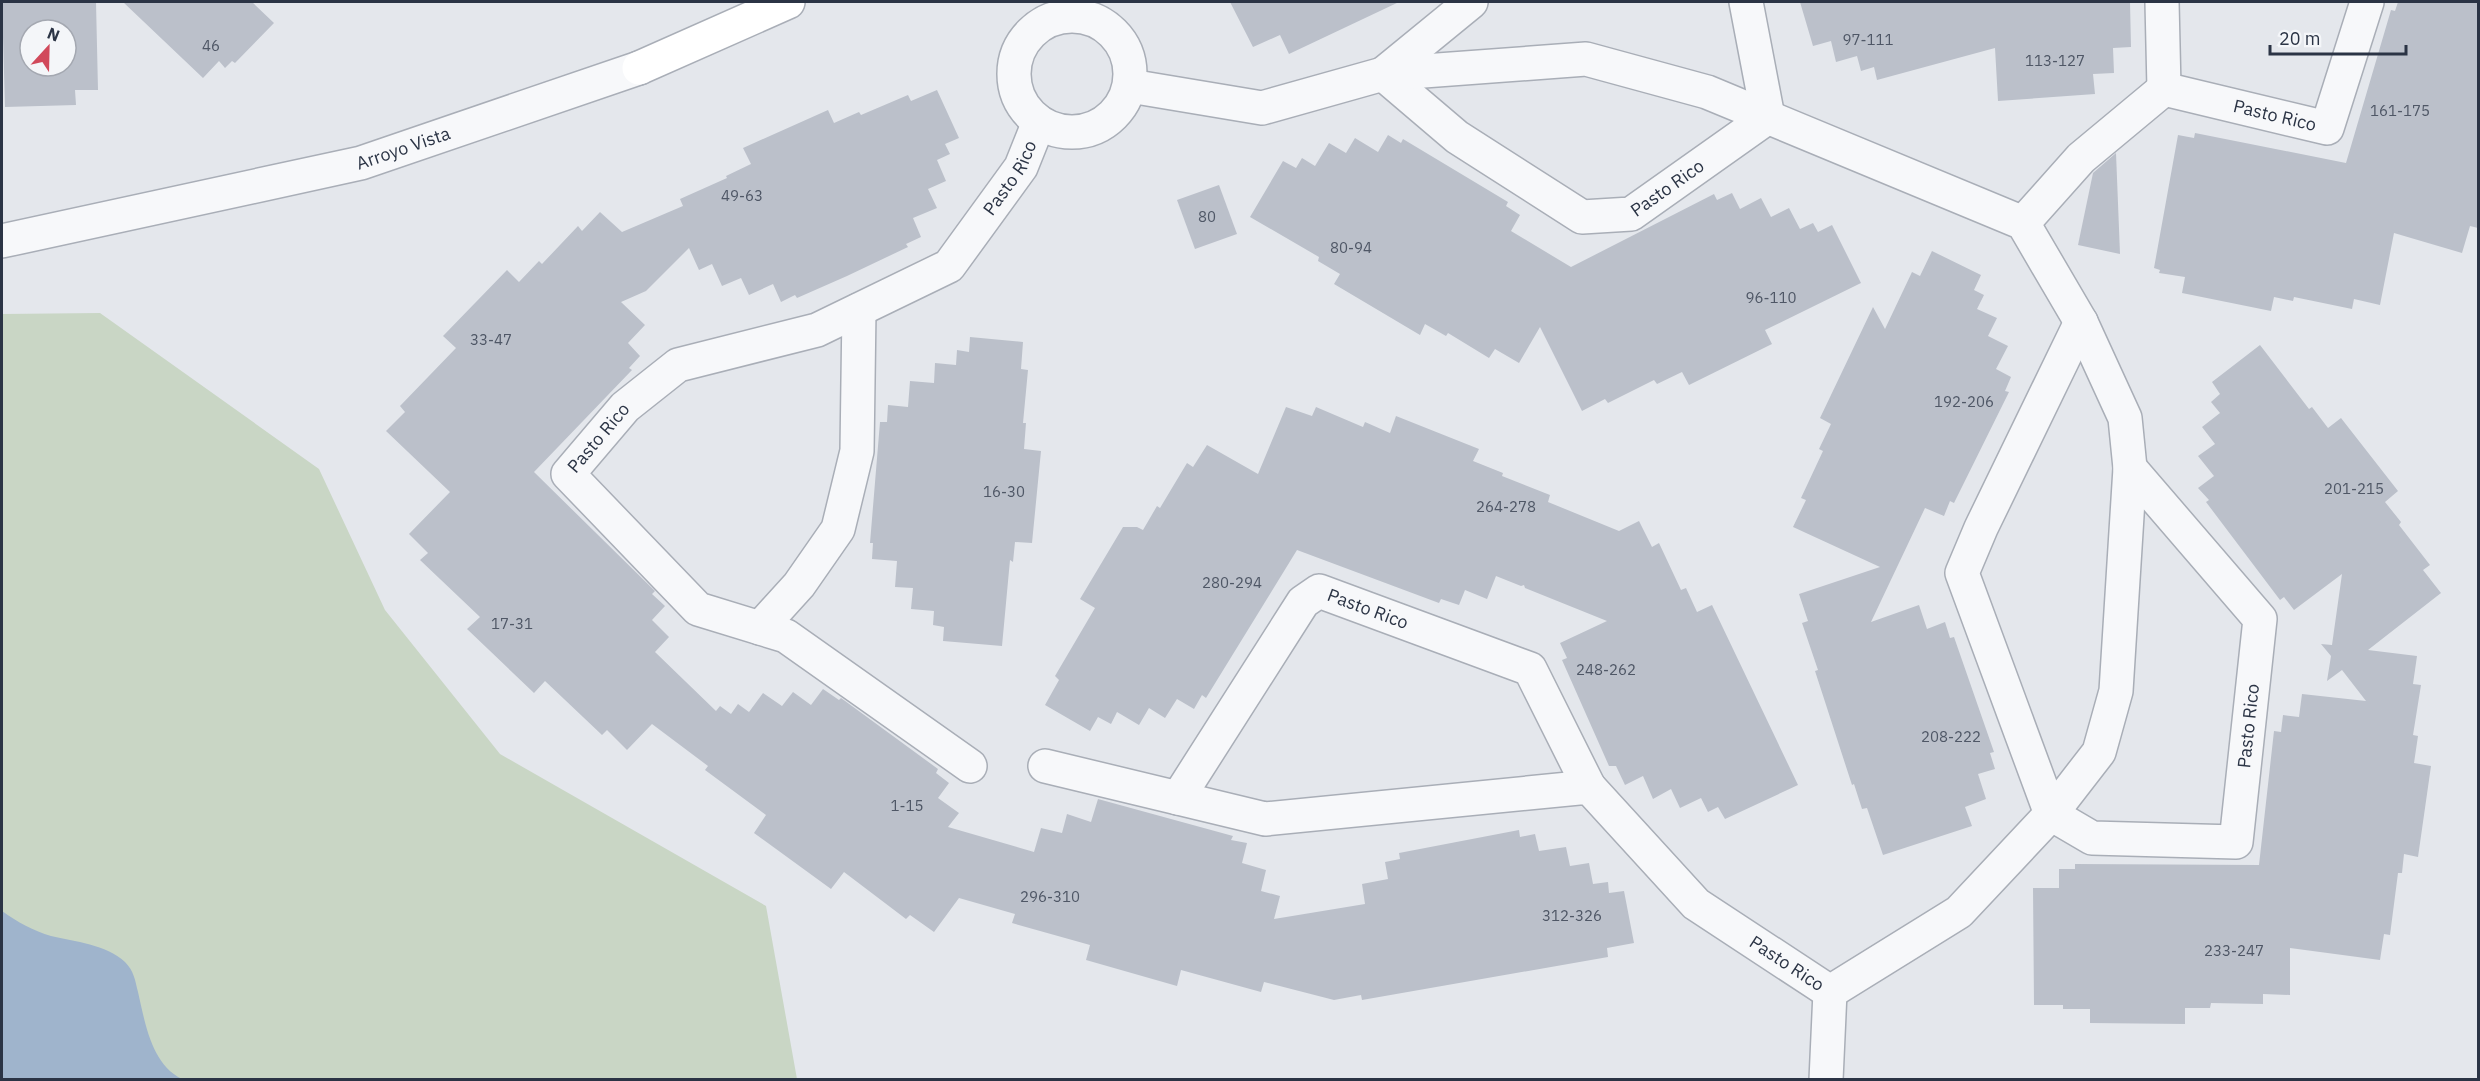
<svg xmlns="http://www.w3.org/2000/svg" width="2480" height="1081" viewBox="0 0 2480 1081" font-family="'IBM Plex Sans',sans-serif">
<rect width="100%" height="100%" fill="#e4e7ec"/>
<!-- green -->
<path fill="#c9d6c5" d="M100,313L319,469L385,610L500,754L766,906L797,1079H2V314Z"/>
<!-- water -->
<path fill="#9fb4cc" d="M2,911C17,922 34,931 51,936C75,942 106,944 125,962C134,971 135,980 138,992C145,1022 151,1064 182,1079H2Z"/>
<!-- building -->
<g fill="#bbc0ca" fill-rule="evenodd">
<path d="M2,2H96L98,90H75L76,105L5,107ZM30,30H66V66H30Z"/>
<path d="M123,2H252L274,23L235,63L232,61L225,68L219,61L203,78Z"/>
<path d="M1230,2H1399L1289,54L1280,35L1253,47Z"/>
<path d="M1800,2H2130L2131,47L2113,48L2114,73L2093,74L2095,94L1998,101L1995,48L1877,80L1874,67L1861,71L1857,56L1836,62L1831,41L1813,46Z"/>
<path d="M2398,2H2478V228L2470,226L2462,253L2394,233L2380,305L2354,299L2352,309L2294,297L2293,301L2274,297L2271,311L2182,293L2185,277L2159,273L2160,270L2154,268L2178,135L2194,138L2195,133L2346,163L2391,10L2395,11Z"/>
<path d="M937,90L959,138L945,144L950,154L937,160L946,181L928,189L937,208L913,218L921,237L906,244L908,247L847,276L797,298L795,295L781,302L773,284L749,295L741,278L722,286L712,264L699,270L689,248L646,291L621,302L645,325L628,343L640,356L629,368L632,370L534,472L655,591L652,594L665,606L652,620L669,637L655,652L716,711L720,706L731,714L738,704L749,712L763,693L782,706L793,692L811,705L823,689L839,700L841,698L938,769L936,773L949,783L938,798L959,813L948,827L1034,852L1041,828L1062,833L1067,814L1091,822L1098,799L1233,836L1231,840L1247,843L1242,863L1266,870L1261,891L1280,896L1274,919L1365,904L1362,884L1388,879L1385,862L1400,859L1399,853L1519,830L1520,837L1535,834L1539,851L1566,847L1570,866L1589,863L1593,884L1608,882L1609,893L1624,891L1634,943L1607,948L1608,957L1362,1000L1361,995L1334,1000L1264,982L1261,992L1181,970L1177,986L1086,960L1090,945L1012,923L1015,914L959,898L934,932L910,915L906,919L844,872L831,889L754,833L766,815L705,770L708,766L652,724L627,750L607,730L602,735L545,681L534,693L467,629L480,617L420,560L428,553L409,534L450,492L386,431L405,412L400,406L456,348L443,336L507,270L519,282L539,261L542,264L578,226L582,231L600,212L622,232L683,206L680,199L727,178L726,176L751,164L743,148L828,110L834,123L859,112L861,115L908,95L911,101Z"/>
<path d="M1388,135L1401,143L1403,139L1508,202L1506,206L1520,215L1511,231L1571,267L1714,194L1717,200L1732,193L1740,209L1761,198L1771,217L1789,208L1800,229L1813,223L1818,232L1832,225L1861,283L1765,330L1772,344L1689,385L1682,372L1657,384L1654,380L1608,403L1605,399L1582,411L1540,327L1519,363L1495,349L1489,358L1448,333L1446,336L1425,324L1420,335L1334,284L1340,274L1318,261L1319,257L1250,217L1283,161L1296,168L1302,158L1315,166L1329,143L1346,153L1355,138L1378,152Z"/>
<path d="M2116,153L2120,254L2078,245L2093,173Z"/>
<path d="M1219,185L1237,234L1195,249L1177,200Z"/>
<path d="M1932,251L1981,275L1974,290L1984,295L1977,309L1997,318L1988,336L2008,346L1996,369L2011,377L2005,391L2009,392L1954,503L1950,501L1944,516L1925,508L1871,622L1919,605L1927,629L1945,622L1950,638L1954,637L1994,752L1990,753L1995,769L1978,774L1986,799L1965,807L1972,826L1883,855L1867,808L1862,809L1854,784L1852,785L1815,671L1818,670L1802,623L1808,621L1799,594L1880,567L1793,527L1806,500L1801,498L1823,451L1819,449L1831,424L1820,418L1873,307L1885,329L1912,272L1920,276Z"/>
<path d="M970,337L1023,342L1021,369L1028,370L1023,423H1026L1024,449L1041,451L1032,543L1015,542L1013,562L1010,560L1002,646L943,641L944,627L933,625L934,611L911,609L913,588L895,587L897,561L872,559L873,543H870L880,422H887L888,405L908,407L910,381L934,383L935,363L956,365L957,350L969,352Z"/>
<path d="M2260,345L2309,409L2312,407L2328,428L2341,418L2398,491L2385,502L2401,522L2399,525L2430,565L2423,570L2441,593L2368,650L2417,656L2413,684L2421,685L2413,735L2418,736L2414,763L2431,766L2418,857L2404,854L2402,873H2398L2390,935L2384,934L2380,960L2290,948V995L2263,994V1004L2211,1003L2210,1008H2185V1024L2090,1023V1009H2063V1005H2034L2033,888H2059V869H2075V864L2259,865L2274,731L2281,732L2283,715L2299,717L2302,694L2366,701L2342,670L2327,681L2331,656L2321,644L2332,645L2342,574L2294,610L2284,597L2280,600L2206,502L2209,500L2198,488L2214,476L2198,456L2215,444L2202,427L2220,413L2211,402L2220,394L2212,382Z"/>
<path d="M1286,407L1312,416L1316,407L1363,427L1365,422L1390,433L1396,416L1479,449L1473,461L1503,473L1502,476L1550,495L1548,502L1619,531L1639,521L1652,547L1659,543L1681,590L1686,588L1697,612L1712,605L1798,785L1725,819L1718,807L1708,812L1701,798L1680,808L1671,789L1653,799L1643,776L1625,785L1616,766H1609L1562,660L1567,658L1560,643L1607,621L1525,588L1524,585L1521,586L1496,576L1487,599L1465,590L1459,605L1441,599L1439,603L1297,550L1206,698L1202,695L1194,709L1177,699L1165,718L1149,708L1139,725L1117,712L1111,724L1098,717L1090,731L1045,705L1059,680L1055,676L1095,608L1080,599L1123,527H1137L1143,530L1157,506L1160,508L1187,463L1193,467L1207,445L1258,474Z"/>
</g>
<g fill="none" stroke-linecap="round" stroke-linejoin="round">
<!-- minor casing -->
<g stroke="#a9aeb7" stroke-width="36">
<g id="minor">
<path id="s1" d="M1471,2L1383,74L1457,137L1582,217L1631,214L1768,117L1746,2"/>
<path d="M2162,2L2164,89"/>
<circle cx="1072" cy="74" r="58"/>
<path id="s2" d="M2164,89L2327,128L2367,2"/>
<path d="M2023,223L2081,158L2164,89"/>
<path id="s3" d="M2081,322L1981,528L1962,573L2051,814L2092,838L2236,842L2260,619L2130,468"/>
<path d="M760,628L799,585L838,529L857,451L859,310"/>
<path id="s4" d="M970,766L786,636L698,609L568,474L625,407L678,365L817,330L949,266L1021,167L1039,122"/>
<path id="s5" d="M1045,766L1265,819L1589,787L1696,904L1830,992L1959,912L2051,814L2099,752L2116,691L2130,468L2125,418L2081,322L2023,223L1707,92L1586,59L1383,74L1262,108L1130,86"/>
<path id="s6" d="M1178,798L1303,602L1319,591L1530,669L1589,787"/>
<path d="M1826,1080L1830,992"/>
</g>
</g>
<!-- tertiary casing -->
<g stroke="#a9aeb7" stroke-width="36">
<g id="tertiary">
<path id="s7" d="M2,241L361,163L639,68"/>
</g>
</g>
<!-- secondary casing -->
<g stroke="#a9aeb7" stroke-width="36">
<path id="secondary" d="M639,68L788,2"/>
</g>
<!-- minor -->
<use href="#minor" stroke="#f7f8fa" stroke-width="33"/>
<!-- tertiary -->
<use href="#tertiary" stroke="#f7f8fa" stroke-width="33"/>
<!-- secondary -->
<use href="#secondary" stroke="#fff" stroke-width="33"/>
</g>
<g text-anchor="middle" stroke-width="4.5" stroke-linejoin="round" paint-order="stroke">
<!-- number labels -->
<g font-size="15" fill="#4f5766">
<text x="1868" y="45">97-111</text>
<text x="211" y="51">46</text>
<text x="2055" y="66">113-127</text>
<text x="2400" y="116">161-175</text>
<text x="742" y="201">49-63</text>
<text x="1207" y="222">80</text>
<text x="1351" y="253">80-94</text>
<text x="1771" y="303">96-110</text>
<text x="491" y="345">33-47</text>
<text x="1964" y="407">192-206</text>
<text x="2354" y="494">201-215</text>
<text x="1004" y="497">16-30</text>
<text x="1506" y="512">264-278</text>
<text x="1232" y="588">280-294</text>
<text x="512" y="629">17-31</text>
<text x="1606" y="675">248-262</text>
<text x="1951" y="742">208-222</text>
<text x="907" y="811">1-15</text>
<text x="1050" y="902">296-310</text>
<text x="1572" y="921">312-326</text>
<text x="2234" y="956">233-247</text>
</g>
<!-- street labels -->
<g font-size="18" fill="#2b3445" stroke="#f4f6f9">
<text dy="6" stroke="none"><textPath href="#s2" startOffset="114">Pasto Rico</textPath></text>
<text dy="6" stroke="none"><textPath href="#s7" startOffset="412">Arroyo Vista</textPath></text>
<text dy="6" stroke="none"><textPath href="#s4" startOffset="1058">Pasto Rico</textPath></text>
<text dy="6" stroke="none"><textPath href="#s1" startOffset="453">Pasto Rico</textPath></text>
<text dy="6" stroke="none"><textPath href="#s4" startOffset="552">Pasto Rico</textPath></text>
<text dy="6" stroke="none"><textPath href="#s6" startOffset="304">Pasto Rico</textPath></text>
<text dy="6" stroke="none"><textPath href="#s3" startOffset="843">Pasto Rico</textPath></text>
<text dy="6" stroke="none"><textPath href="#s5" startOffset="819">Pasto Rico</textPath></text>
</g>
</g>
<!-- border -->
<rect width="2480" height="1081" fill="none" stroke="#2b3445" stroke-width="6"/>
<!-- north arrow -->
<g transform="translate(48 48) rotate(22)"><circle r="28" fill="#f4f6f9" stroke="#a4a8b1" stroke-width="1.5"/>
<path d="M0-4.5L10 22L0 15L-10 22Z" fill="#d1495b"/>
<text y="-9" font-size="16" font-weight="bold" text-anchor="middle" fill="#2b3445">N</text>
</g>
<!-- scale -->
<path d="M2270 45v9h136v-9" fill="none" stroke="#2b3445" stroke-width="3"/>
<text x="2279" y="45" font-size="18" fill="#2b3445" stroke="#f4f6f9" stroke-width="4.5" paint-order="stroke">20 m</text>
</svg>
